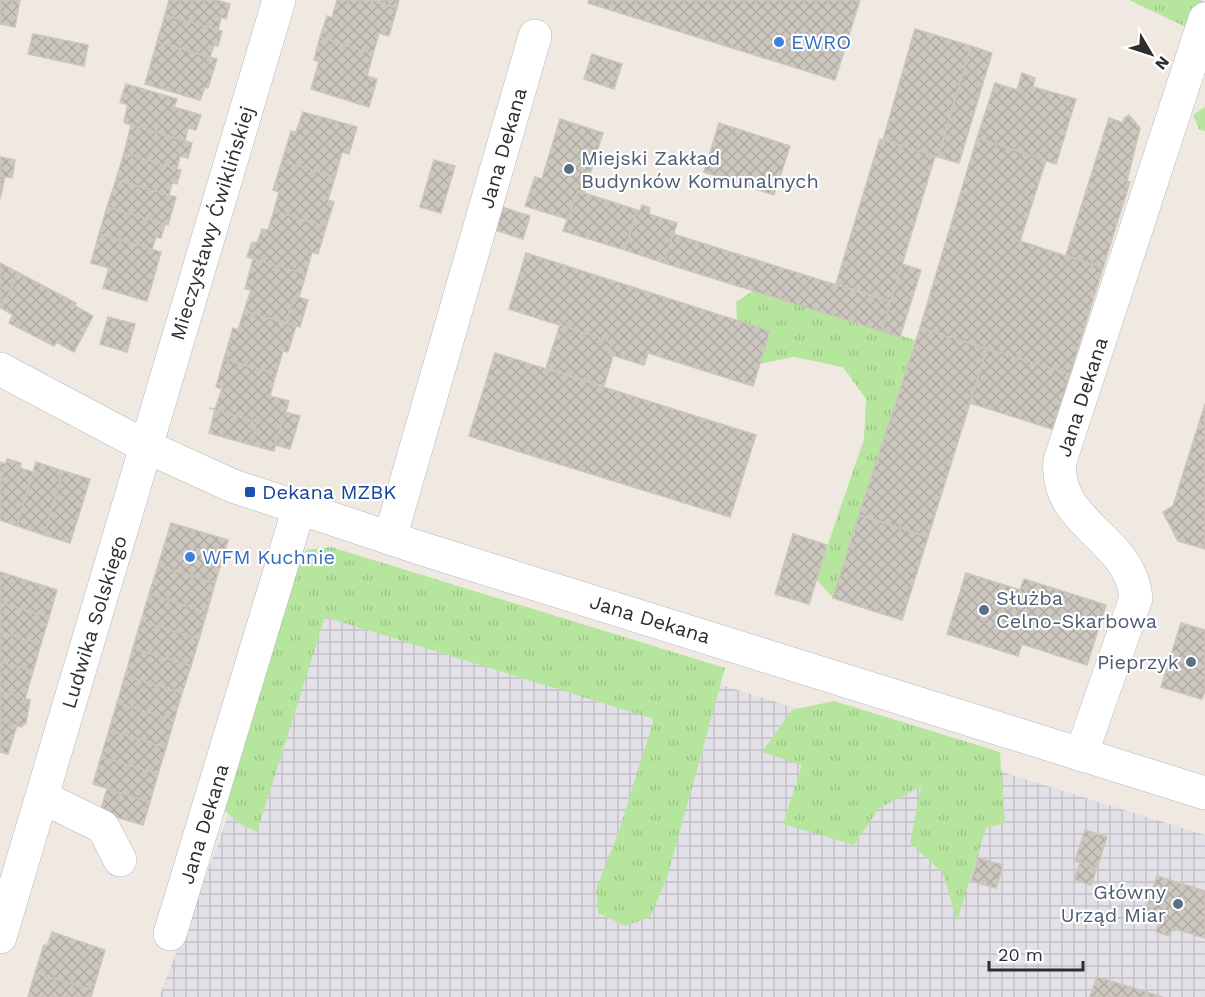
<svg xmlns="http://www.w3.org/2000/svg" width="1205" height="997" viewBox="0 0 1205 997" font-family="'Work Sans',sans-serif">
<defs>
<pattern id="industrial-grid" width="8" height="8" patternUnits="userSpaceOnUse" patternTransform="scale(1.5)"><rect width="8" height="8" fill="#e3e1e8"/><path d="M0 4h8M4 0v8" fill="none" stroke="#c3c1c7"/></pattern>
<pattern id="grass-tufts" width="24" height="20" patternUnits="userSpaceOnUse" patternTransform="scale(1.5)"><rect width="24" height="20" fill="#b6e59e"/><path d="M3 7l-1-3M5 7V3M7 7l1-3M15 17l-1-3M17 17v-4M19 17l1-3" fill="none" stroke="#9dc588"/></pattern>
<pattern id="building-cross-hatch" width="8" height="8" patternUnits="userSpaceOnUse" patternTransform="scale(1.5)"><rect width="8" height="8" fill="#cbc7bf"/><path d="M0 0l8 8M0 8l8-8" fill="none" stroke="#afaba4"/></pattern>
</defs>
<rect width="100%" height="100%" fill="#efe9e1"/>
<!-- industrial -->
<path fill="url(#industrial-grid)" d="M312,558L1205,835V997H159L219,842Z"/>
<!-- grass -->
<g fill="url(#grass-tufts)">
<path d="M1129,0H1200L1205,2V36Z"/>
<path d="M1205,107V131L1199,129L1193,115Z"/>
<path d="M753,291L915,340L833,598L816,579L864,439L866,399L843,367L794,357L760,364L770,331L737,321L736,302Z"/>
<path d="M331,547L725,668L667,878L650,917L625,926L598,913L596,889L619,831L654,719L325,617L257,832L240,824L225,811L286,599L306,550Z"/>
<path d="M834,701L1000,752L1005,823L986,828L957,921L943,873L910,843L921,787L879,808L854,845L783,824L802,765L762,752L792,710Z"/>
</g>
<!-- building -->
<g fill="url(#building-cross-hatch)" stroke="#cbc5ba" stroke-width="1.5">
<path d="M0,0H20L15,27L0,24Z"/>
<path d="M169,0H216L230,4L226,19L221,17L218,30L165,15Z"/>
<path d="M337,0H371L397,8L389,36L379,33L373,54L320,37L327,16L332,18Z"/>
<path d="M371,0H399L397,8Z"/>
<path d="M589,0H860L835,80L588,3Z"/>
<path d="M165,15L222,31L218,46L214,45L210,57L157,42Z"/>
<path d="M915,29L971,46L938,157L883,140Z"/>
<path d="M33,34L88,45L84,66L28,54Z"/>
<path d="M320,37L373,54L367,76L377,79L369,107L311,89L319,62L314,60Z"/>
<path d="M157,42L217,59L208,88L205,87L200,100L145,84Z"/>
<path d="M971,46L992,53L959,163L938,157Z"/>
<path d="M592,54L622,64L614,89L584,79Z"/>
<path d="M1022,73L1035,78L1033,87L1076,99L1056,164L977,138L995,83L1017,90Z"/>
<path d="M126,84L177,99L174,107L201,115L196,130L188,128L185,141L125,123L124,121L128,105L120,102Z"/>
<path d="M303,112L357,127L349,154L342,152L335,177L282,161L291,131L296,132Z"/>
<path d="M1129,115L1140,128L1127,181L1130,182L1103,268L1066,255L1109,118L1123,123L1124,118Z"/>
<path d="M560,119L603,133L584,193L578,191L567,219L525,206L535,177L542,179Z"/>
<path d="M719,123L790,146L774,195L704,172Z"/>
<path d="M131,125L192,143L188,158L180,156L177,169L124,153Z"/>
<path d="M977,138L1046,160L1020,241L1103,268L1070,374L920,328Z"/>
<path d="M880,139L935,156L891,301L836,284Z"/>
<path d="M124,153L181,170L177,184L172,183L169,195L116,180Z"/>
<path d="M0,157L15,160L12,178L0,176Z"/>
<path d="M434,160L455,166L441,213L420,207Z"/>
<path d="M282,161L335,177L328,200L334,202L326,227L274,211L279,192L273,190Z"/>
<path d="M0,176L5,177L0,199Z"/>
<path d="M116,180L176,197L168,225L107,207Z"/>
<path d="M578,191L637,210L625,250L563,231Z"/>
<path d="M642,205L650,208L649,214L677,223L664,263L625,250L637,210L640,211Z"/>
<path d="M107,207L165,224L161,238L156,237L152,249L99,234Z"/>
<path d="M502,207L530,216L523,239L495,230Z"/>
<path d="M274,211L326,227L318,254L312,252L306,274L247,257L252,242L257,243L262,229L268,230Z"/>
<path d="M99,234L161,252L147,301L103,288L109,268L91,263Z"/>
<path d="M673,234L891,302L882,331L664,263Z"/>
<path d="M526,253L770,331L753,386L648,353L644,365L608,354L612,342L509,309Z"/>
<path d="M253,259L306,274L299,297L294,296L286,323L244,311L251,290L245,289Z"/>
<path d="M0,263L19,273L1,308H0Z"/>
<path d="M902,264L921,270L900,337L882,331Z"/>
<path d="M19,273L76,303L75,306L93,316L74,352L56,342L54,346L9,323L13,315L1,308Z"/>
<path d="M294,296L308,300L300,327L286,323Z"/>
<path d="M244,311L296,326L288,352L283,351L276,374L224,359L233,328L238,330Z"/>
<path d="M108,317L135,324L127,352L100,344Z"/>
<path d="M560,325L612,342L608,354L613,356L604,386L546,368Z"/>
<path d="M920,328L987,349L928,537L859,515Z"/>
<path d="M987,349L1070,374L1052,429L970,403Z"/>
<path d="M495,353L756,435L730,517L469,436Z"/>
<path d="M224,359L276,374L270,396L289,401L274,451L251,445L257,422L209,408L215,409L222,389L216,387Z"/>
<path d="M1205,404V549L1178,541L1163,512L1173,506Z"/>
<path d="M215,410L257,422L251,445L209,433Z"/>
<path d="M285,412L300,416L290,449L275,445Z"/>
<path d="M7,459L21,463L20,468L33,472L17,526L0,520V484Z"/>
<path d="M0,462L6,464L0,484Z"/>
<path d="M36,462L63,471L44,535L17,526Z"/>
<path d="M63,471L90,479L70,543L44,535Z"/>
<path d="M859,515L928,537L902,620L833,598Z"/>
<path d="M171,523L228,540L215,583L158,566Z"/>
<path d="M793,534L827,545L809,604L775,594Z"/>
<path d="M158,566L215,583L207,612L149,594Z"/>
<path d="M0,572L57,590L49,617L0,603Z"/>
<path d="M966,573L1020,590L1024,579L1106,605L1087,665L1022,644L1018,656L947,634Z"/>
<path d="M149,594L207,612L199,639L141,621Z"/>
<path d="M0,603L49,617L41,644L0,632Z"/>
<path d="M141,621L199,639L191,666L133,648Z"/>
<path d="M1181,623L1205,630V691L1202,699L1161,687Z"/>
<path d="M0,632L41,644L33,671L0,662Z"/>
<path d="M133,648L191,666L182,693L125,676Z"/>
<path d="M0,662L33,671L25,699L0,691Z"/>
<path d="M125,676L182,693L174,720L117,703Z"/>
<path d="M0,691L30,700L26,723L21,727L0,720Z"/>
<path d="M117,703L174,720L166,748L109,730Z"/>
<path d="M0,720L17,725L8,754L0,752Z"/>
<path d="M109,730L166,748L158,774L101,757Z"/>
<path d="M101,757L158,774L150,802L93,784Z"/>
<path d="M107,789L150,802L143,825L100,812Z"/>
<path d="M1085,830L1107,837L1097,868L1075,861Z"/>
<path d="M978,858L1003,865L996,888L971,881Z"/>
<path d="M1080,863L1097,868L1091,885L1074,880Z"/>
<path d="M1157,876L1205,891V938L1172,928L1170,936L1156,932L1158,924L1143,919Z"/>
<path d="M52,932L105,950L93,990L35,973L44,945L47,946Z"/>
<path d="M35,973L93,990L91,997H28Z"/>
<path d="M1097,977L1163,997H1090Z"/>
</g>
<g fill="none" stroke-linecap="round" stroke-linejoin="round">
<!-- minor casing -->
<g stroke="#b4b7c1" stroke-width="34">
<g id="minor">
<path d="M0,369L145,446L233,486L423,549L1205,793"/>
<path d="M390,538L535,36"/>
<path d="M1081,755L1136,598C1131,537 1054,525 1060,461L1205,19"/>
<path d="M42,797L103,827L120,860"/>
<path d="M170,934L299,508"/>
<path d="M0,937L279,0"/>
</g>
</g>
<!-- minor -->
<use href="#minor" stroke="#fff" stroke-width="33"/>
</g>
<!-- markers -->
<g fill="#3f7fe0" stroke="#fff" stroke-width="2">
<circle cx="779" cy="42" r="6"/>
<circle cx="190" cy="557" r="6"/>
</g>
<g fill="#5c6f8a" stroke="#fff" stroke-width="2">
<circle cx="569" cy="169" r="6"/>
<circle cx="984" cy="610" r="6"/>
<circle cx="1191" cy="662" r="6"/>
<circle cx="1178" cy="904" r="6"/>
</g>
<rect fill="#1a4fb4" stroke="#fff" stroke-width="2" x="244" y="486" width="12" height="12" rx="3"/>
<g text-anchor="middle" stroke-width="4.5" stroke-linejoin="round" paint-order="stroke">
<!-- shop labels -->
<g font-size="20" fill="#366cbe" stroke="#fff" text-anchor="start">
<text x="791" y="49">EWRO</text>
<text x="202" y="564">WFM Kuchnie</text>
</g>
<!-- street labels -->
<g font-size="20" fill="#2e2e2e" stroke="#fff">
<text transform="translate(503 148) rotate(-74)" y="7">Jana Dekana</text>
<text transform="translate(212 223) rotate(-73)" y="7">Mieczysławy Ćwiklińskiej</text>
<text transform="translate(1082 397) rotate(-72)" y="7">Jana Dekana</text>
<text transform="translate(650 619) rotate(17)" y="7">Jana Dekana</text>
<text transform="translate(94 622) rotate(-73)" y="7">Ludwika Solskiego</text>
<text transform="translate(204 824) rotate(-73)" y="7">Jana Dekana</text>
</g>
<!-- service labels -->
<g font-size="20" fill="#4e5e75" stroke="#fff" text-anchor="start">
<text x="581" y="165">Miejski Zakład<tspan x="581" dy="23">Budynków Komunalnych</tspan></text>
<text x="996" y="605">Służba<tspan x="996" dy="23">Celno-Skarbowa</tspan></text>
<text x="1179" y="669" text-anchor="end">Pieprzyk</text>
<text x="1166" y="899" text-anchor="end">Główny<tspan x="1166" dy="23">Urząd Miar</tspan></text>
</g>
<!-- transit labels -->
<g font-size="20" fill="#164399" stroke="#fff" text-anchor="start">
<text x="262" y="499">Dekana MZBK</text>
</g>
</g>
<!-- north arrow -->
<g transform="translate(1151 54) rotate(129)" stroke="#ffffff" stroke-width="4.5" paint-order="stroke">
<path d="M0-4.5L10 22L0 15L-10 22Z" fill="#2e2e2e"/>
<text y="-9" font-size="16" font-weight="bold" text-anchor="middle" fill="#2e2e2e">N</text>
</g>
<!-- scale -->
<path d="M989 961v9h94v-9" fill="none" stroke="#2e2e2e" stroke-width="3"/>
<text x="998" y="961" font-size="18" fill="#2e2e2e" stroke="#ffffff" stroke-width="4.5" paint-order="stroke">20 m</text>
</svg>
